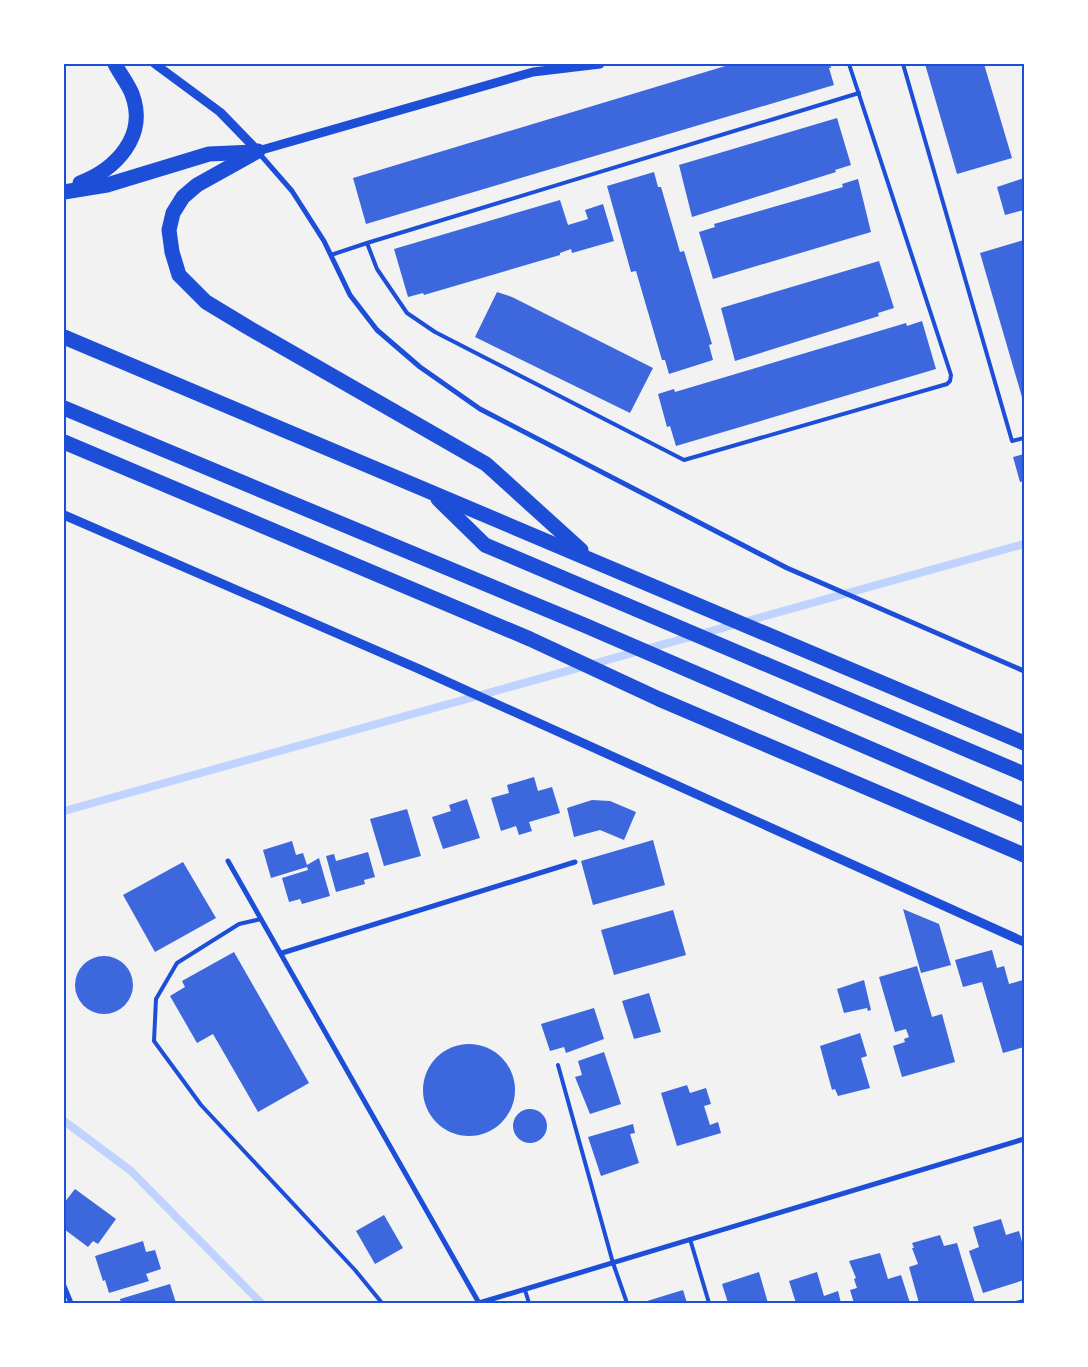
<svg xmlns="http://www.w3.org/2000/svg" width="1088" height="1367" viewBox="0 0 1088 1367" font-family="'Varela Round',sans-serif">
<rect width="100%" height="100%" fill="#f2f2f2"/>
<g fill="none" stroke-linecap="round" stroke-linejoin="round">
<!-- stream -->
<g stroke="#bfd3fe" stroke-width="8">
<path d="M64,811L1024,544"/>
<path d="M64,1121L131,1171L261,1303"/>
</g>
</g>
<!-- building -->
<g fill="#3d67dc">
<path d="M732,64H830L831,68H829L834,85L366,224L353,178Z"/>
<path d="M925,64H984L1012,158L957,174Z"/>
<path d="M837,118L851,165L835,170L836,172L692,217L679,165Z"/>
<path d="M654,172L658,187H661L680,252L684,251L712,344L709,345L713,360L669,374L665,360H662L636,271L631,272L607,186Z"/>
<path d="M1024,178V210L1005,215L997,187Z"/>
<path d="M858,179L871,232L713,279L699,232L715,227L714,224L843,187L842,184Z"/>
<path d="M560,200L568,225L588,219L585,210L603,204L614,241L572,253L571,249L560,253V255L424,295L423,293L408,297L394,249Z"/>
<path d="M1024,240V404L980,253Z"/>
<path d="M879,261L894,308L878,313L879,316L735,361L721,308Z"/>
<path d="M497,292L512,297L653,368L630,413L475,337Z"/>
<path d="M922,321L936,369L676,446L670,426L667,427L658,394L674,389L675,392L906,323L907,326Z"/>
<path d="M1024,454V481L1020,482L1013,457Z"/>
<path d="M534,777L538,791L552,787L560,813L529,822L532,831L519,835L516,826L501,831L491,798L509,793L507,785Z"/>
<path d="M467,799L480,838L443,849L432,817L451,811L449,805Z"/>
<path d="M592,800L610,801L636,812L624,840L600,830L574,837L567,808Z"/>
<path d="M407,809L421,856L384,866L370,819Z"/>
<path d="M653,840L665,885L593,905L581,861Z"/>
<path d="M292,841L296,855L303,853L307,865L319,858L330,896L302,904L300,899L289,902L282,878L308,870L307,867L271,878L263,850Z"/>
<path d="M368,852L375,877L364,880L365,884L336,892L326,856L334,854L336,861Z"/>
<path d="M183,862L216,918L155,952L123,895Z"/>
<path d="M903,909L939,924L951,965L921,973Z"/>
<path d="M673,910L686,955L614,975L601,930Z"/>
<path d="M992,950L997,968L1004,966L1009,984L1023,980L1024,984V1047L1003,1053L982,982L963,987L955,960Z"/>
<path d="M234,952L309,1083L258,1112L213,1034L197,1043L170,996L185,987L182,981Z"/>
<circle cx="104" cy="985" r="29"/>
<path d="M917,966L932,1017L942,1014L955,1062L902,1077L893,1046L905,1042L904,1039L909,1037L906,1029L895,1032L879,977Z"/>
<path d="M864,980L871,1010L868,1011L867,1008L844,1013L837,989Z"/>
<path d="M649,993L661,1032L634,1039L622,1001Z"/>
<path d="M594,1008L604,1039L566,1053L564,1047L550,1051L541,1024Z"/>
<path d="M860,1033L867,1056L861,1058L870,1088L838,1096L835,1089L832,1090L820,1046Z"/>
<circle cx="469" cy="1090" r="46"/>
<path d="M604,1052L621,1104L590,1114L575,1077L582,1075L578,1061Z"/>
<path d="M687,1085L690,1093L706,1088L711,1104L704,1106L710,1125L718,1122L721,1133L677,1146L661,1093Z"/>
<circle cx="530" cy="1126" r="17"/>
<path d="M633,1124L635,1133L630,1134L639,1163L601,1176L588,1137Z"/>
<path d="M75,1189L116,1219L98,1244L93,1241L88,1247L64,1229V1203Z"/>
<path d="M384,1215L403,1248L375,1264L356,1231Z"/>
<path d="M1001,1219L1006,1235L1019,1231L1024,1249V1280L983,1293L969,1251L979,1247L973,1227Z"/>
<path d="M940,1235L944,1246L957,1243L975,1303H919L909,1267L918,1264L912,1248H914L912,1243Z"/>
<path d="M143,1241L146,1252L155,1250L161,1269L146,1274L149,1281L109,1293L105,1280L103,1281L95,1256Z"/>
<path d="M880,1253L888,1279L901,1275L910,1303H854L850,1290L857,1288L854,1279L856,1278L849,1261Z"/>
<path d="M759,1272L768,1303H728L722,1284Z"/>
<path d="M817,1272L824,1296L838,1291L841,1303H796L789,1281Z"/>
<path d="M170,1284L176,1303H121L120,1299Z"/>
<path d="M683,1290L687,1303H648L647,1301Z"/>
</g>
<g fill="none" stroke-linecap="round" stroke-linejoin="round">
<!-- service -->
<g stroke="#1d4ed8" stroke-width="4">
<path d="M903,64L1012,441L1024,438"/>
<path d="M367,243L859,93"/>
<path d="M331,255L367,243L377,269L407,313L435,332L684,460L947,384L950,381L951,375L849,64"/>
<path d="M261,919L239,924L177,963L156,999L154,1041L201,1105L355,1270L382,1303"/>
<path d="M558,1065L613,1263L627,1303"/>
<path d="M690,1239L709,1303"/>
<path d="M525,1290L529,1303"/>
<path d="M1016,1303L1024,1301"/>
</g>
<!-- minor -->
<g stroke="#1d4ed8" stroke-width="5">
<path d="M258,152L292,191L324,241L350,295L377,330L420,367L480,409L787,568L1024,671"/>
<path d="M228,861L479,1303"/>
<path d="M282,953L575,862"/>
<path d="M64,1286L71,1303"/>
<path d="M479,1303L1024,1139"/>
</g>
<!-- tertiary -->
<g stroke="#1d4ed8" stroke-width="9">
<path d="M155,64L220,112L258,151L533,72L600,64"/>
<path d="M64,515L419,669L1024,942"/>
</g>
<!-- motorway -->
<g stroke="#1d4ed8" stroke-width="15">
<path d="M258,151L197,185L183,197L173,213L169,230L172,252L179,275L206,302L249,328L486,464L581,550"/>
<path d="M80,183C116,169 148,136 132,94C128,84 120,74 115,64"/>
<path d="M64,192L107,185L209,154L254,152"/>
<path d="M64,337L1024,743"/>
<path d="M64,408L584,625L1024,815"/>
<path d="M64,442L530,639L659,699L1024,855"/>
<path d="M438,499L485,545L1024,774"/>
</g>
</g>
<!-- border -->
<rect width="1088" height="1367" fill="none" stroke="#ffffff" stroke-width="130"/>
<rect x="65" y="65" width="958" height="1237" fill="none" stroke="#1d4ed8" stroke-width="2"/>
</svg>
